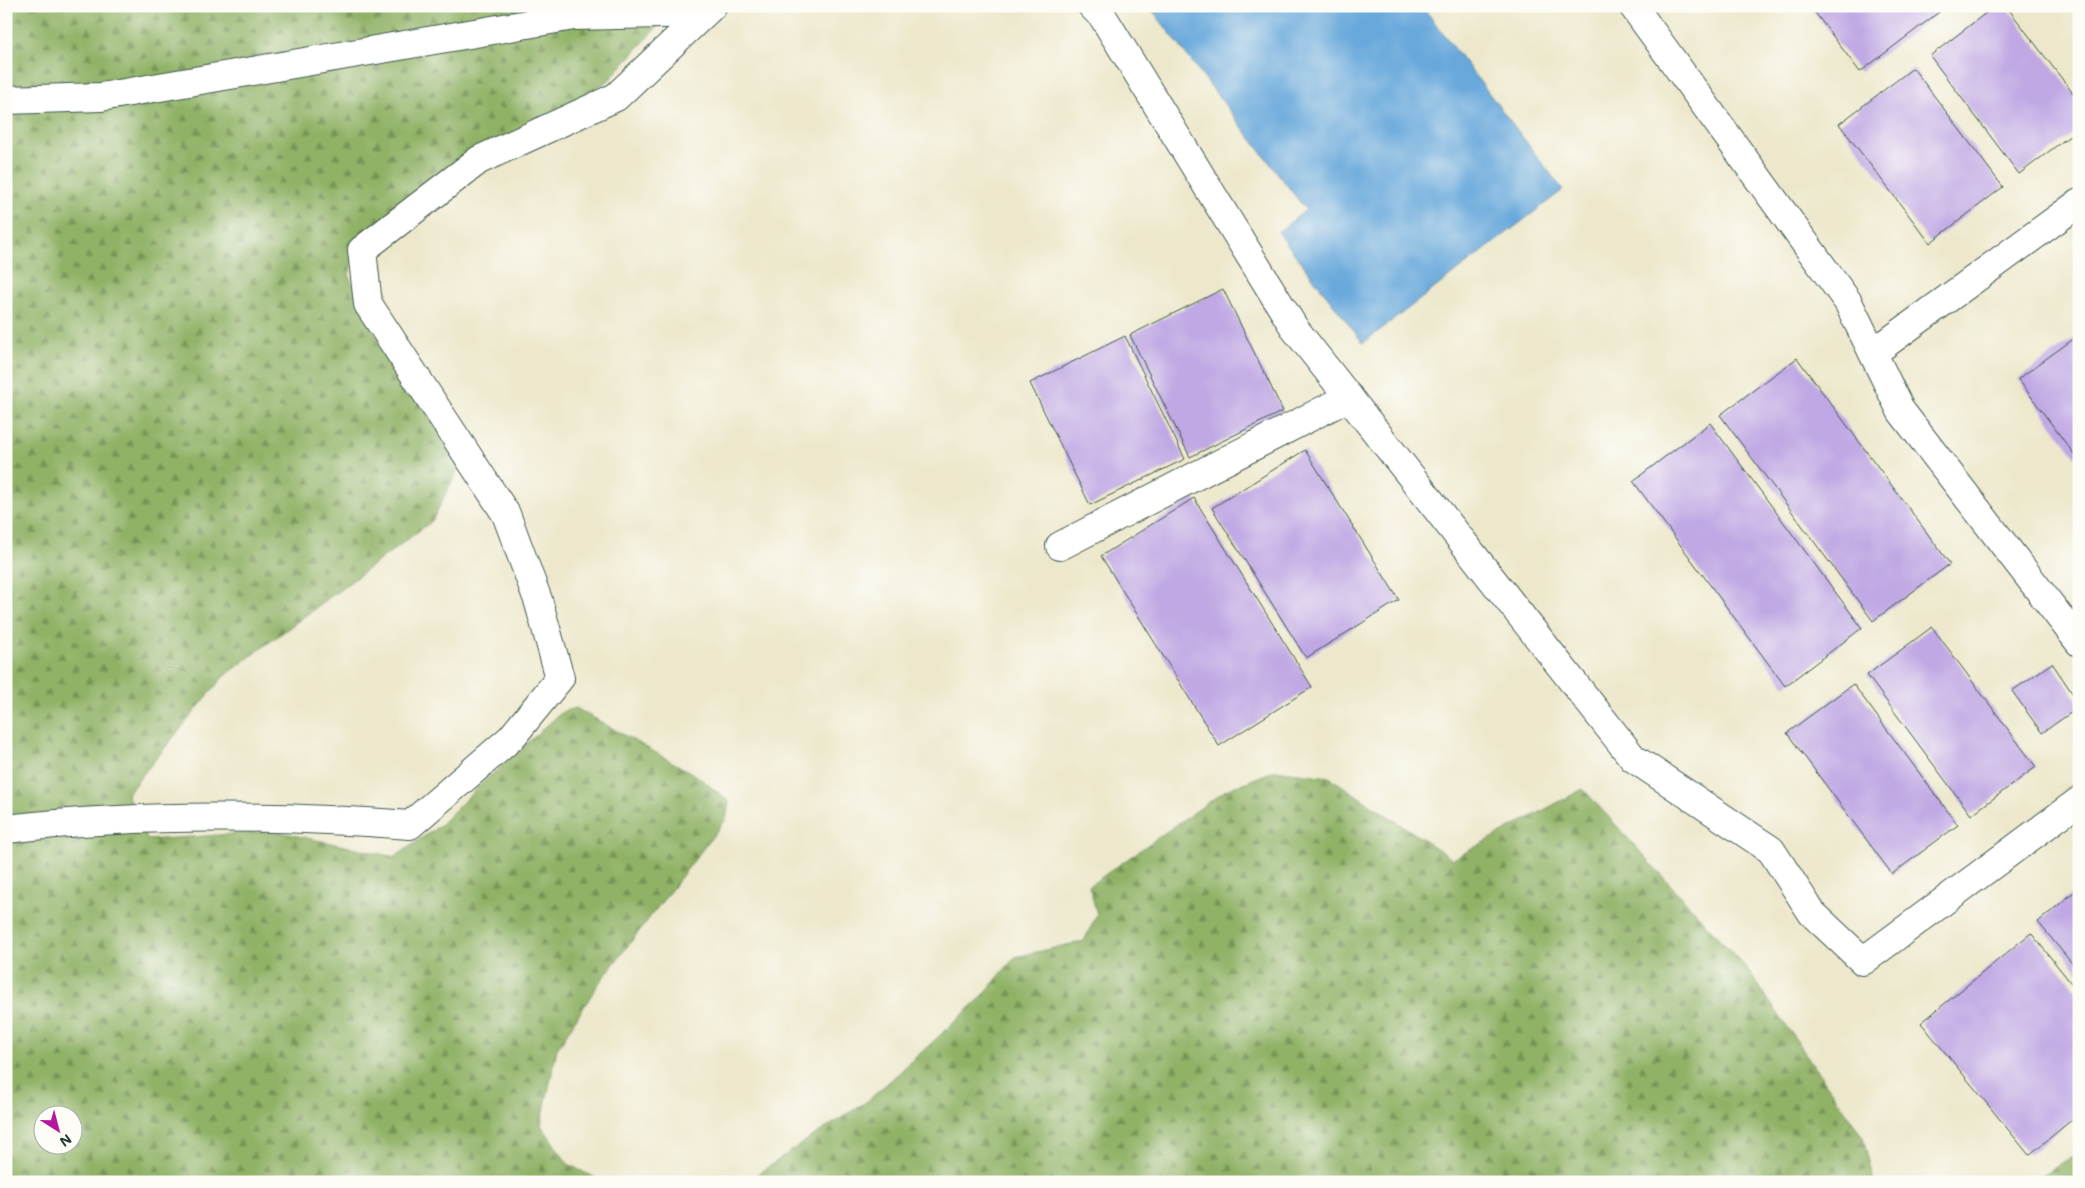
<svg xmlns="http://www.w3.org/2000/svg" width="2085" height="1188" viewBox="0 0 2085 1188" font-family="Mali,sans-serif">
<defs>
<pattern id="forest-firs" width="22" height="20" patternUnits="userSpaceOnUse" patternTransform="scale(1.25)"><rect width="22" height="20" fill="#90b266"/><path d="M5 1l3.5 6h-7zM16 11l3.5 6h-7z" fill="#759255"/></pattern>
</defs>
<rect width="100%" height="100%" fill="#fdfcf7"/>
<filter id="ink" filterUnits="userSpaceOnUse"><feTurbulence type="fractalNoise" baseFrequency=".02" numOctaves="2"/><feDisplacementMap in="SourceGraphic" scale="10" xChannelSelector="R" yChannelSelector="G"/><feConvolveMatrix kernelMatrix="1 2 1 2 8 2 1 2 1" color-interpolation-filters="sRGB"/></filter>
<filter id="wash" filterUnits="userSpaceOnUse"><feTurbulence type="fractalNoise" baseFrequency=".0096" numOctaves="4" result="noise"/><feDisplacementMap in="SourceGraphic" scale="20" xChannelSelector="R" yChannelSelector="G"/><feGaussianBlur stdDeviation="1.12" result="paint"/><feColorMatrix in="noise" values="0 0 0 0 0 0 0 0 0 0 0 0 0 0 0 0 0 1.4 0 .05"/><feComposite in="paint" operator="in"/></filter>
<g filter="url(#wash)">
<rect width="100%" height="100%" fill="#ede8cc"/>
<!-- forest -->
<g fill="url(#forest-firs)" stroke="#58784d" fill-rule="evenodd">
<path d="M6,6H676L608,81L485,148L356,241L349,276L371,328L461,463L432,521L223,677L127,794L148,840L275,831L395,857L439,826L479,786L562,712L576,708L697,776L729,801L726,819L599,983L557,1049L541,1125L568,1164L603,1182H6ZM42,1116H72V1146H42Z"/>
<path d="M1276,770L1329,777L1453,859L1583,789L1747,969L1863,1137L1874,1182H723L751,1179L804,1142L869,1100L980,999L1015,957L1084,941L1097,914L1089,886L1226,790Z"/>
<path d="M2079,1152V1182H2033Z"/>
</g>
<!-- water -->
<path fill="#68a8db" stroke="#447288" d="M1149,6H1422L1563,190L1363,343L1278,232L1306,210Z"/>
<g id="blocks">
<!-- building -->
<g fill="#bfa8e4">
<path d="M1810,6H1947L1860,72Z"/>
<path d="M1995,6H2006L2079,101V129L2019,174L1930,56Z"/>
<path d="M1913,68L2003,187L1930,243L1839,124Z"/>
<path d="M1223,289L1283,411L1190,457L1130,335Z"/>
<path d="M2079,335V461L2018,379Z"/>
<path d="M1125,336L1185,459L1090,505L1030,383Z"/>
<path d="M1797,358L1950,564L1873,621L1720,415Z"/>
<path d="M1710,423L1862,628L1785,686L1633,481Z"/>
<path d="M1305,450L1399,600L1306,658L1212,508Z"/>
<path d="M1194,498L1312,687L1219,746L1101,556Z"/>
<path d="M1932,627L2036,767L1971,815L1867,675Z"/>
<path d="M2052,663L2079,703V707L2042,733L2012,691Z"/>
<path d="M1853,684L1958,825L1892,874L1787,733Z"/>
<path d="M2079,888V972L2038,922Z"/>
<path d="M2031,933L2079,993V1114L2029,1155L1921,1023Z"/>
</g>
</g>
</g>
<g filter="url(#ink)">
<use href="#blocks" fill-opacity="0" stroke="#3e574b" stroke-width="1"/>
<g fill="none" stroke-linecap="round" stroke-linejoin="round">
<!-- minor casing -->
<g stroke="#3e574b" stroke-width="30">
<g id="minor">
<path d="M1092,6L1103,17L1295,329L1633,758L1771,850L1812,913L1863,961L2079,801"/>
<path d="M1633,6L1848,302L1901,411L2079,642"/>
<path d="M6,100L101,97L574,16L704,13"/>
<path d="M1873,353L2079,203"/>
<path d="M1060,546L1349,397"/>
<path d="M6,829C140,813 276,815 410,825L511,738L560,678L538,600L506,514L368,304L362,250L479,160L616,97L712,6"/>
</g>
</g>
<!-- minor -->
<use href="#minor" stroke="#fff" stroke-width="28"/>
</g>
</g>
<!-- margin -->
<rect width="2085" height="1188" fill="none" stroke="#fdfcf7" stroke-width="25"/>
<!-- north arrow -->
<g transform="translate(58 1130) rotate(144)"><circle r="24" fill="#fdfcf7" stroke="#a4b0a9"/>
<path d="M0-4L9 19L0 12L-9 19Z" fill="#b5179e"/>
<text y="-8" font-size="14" font-weight="bold" text-anchor="middle" fill="#1f3d34">N</text>
</g>
</svg>
